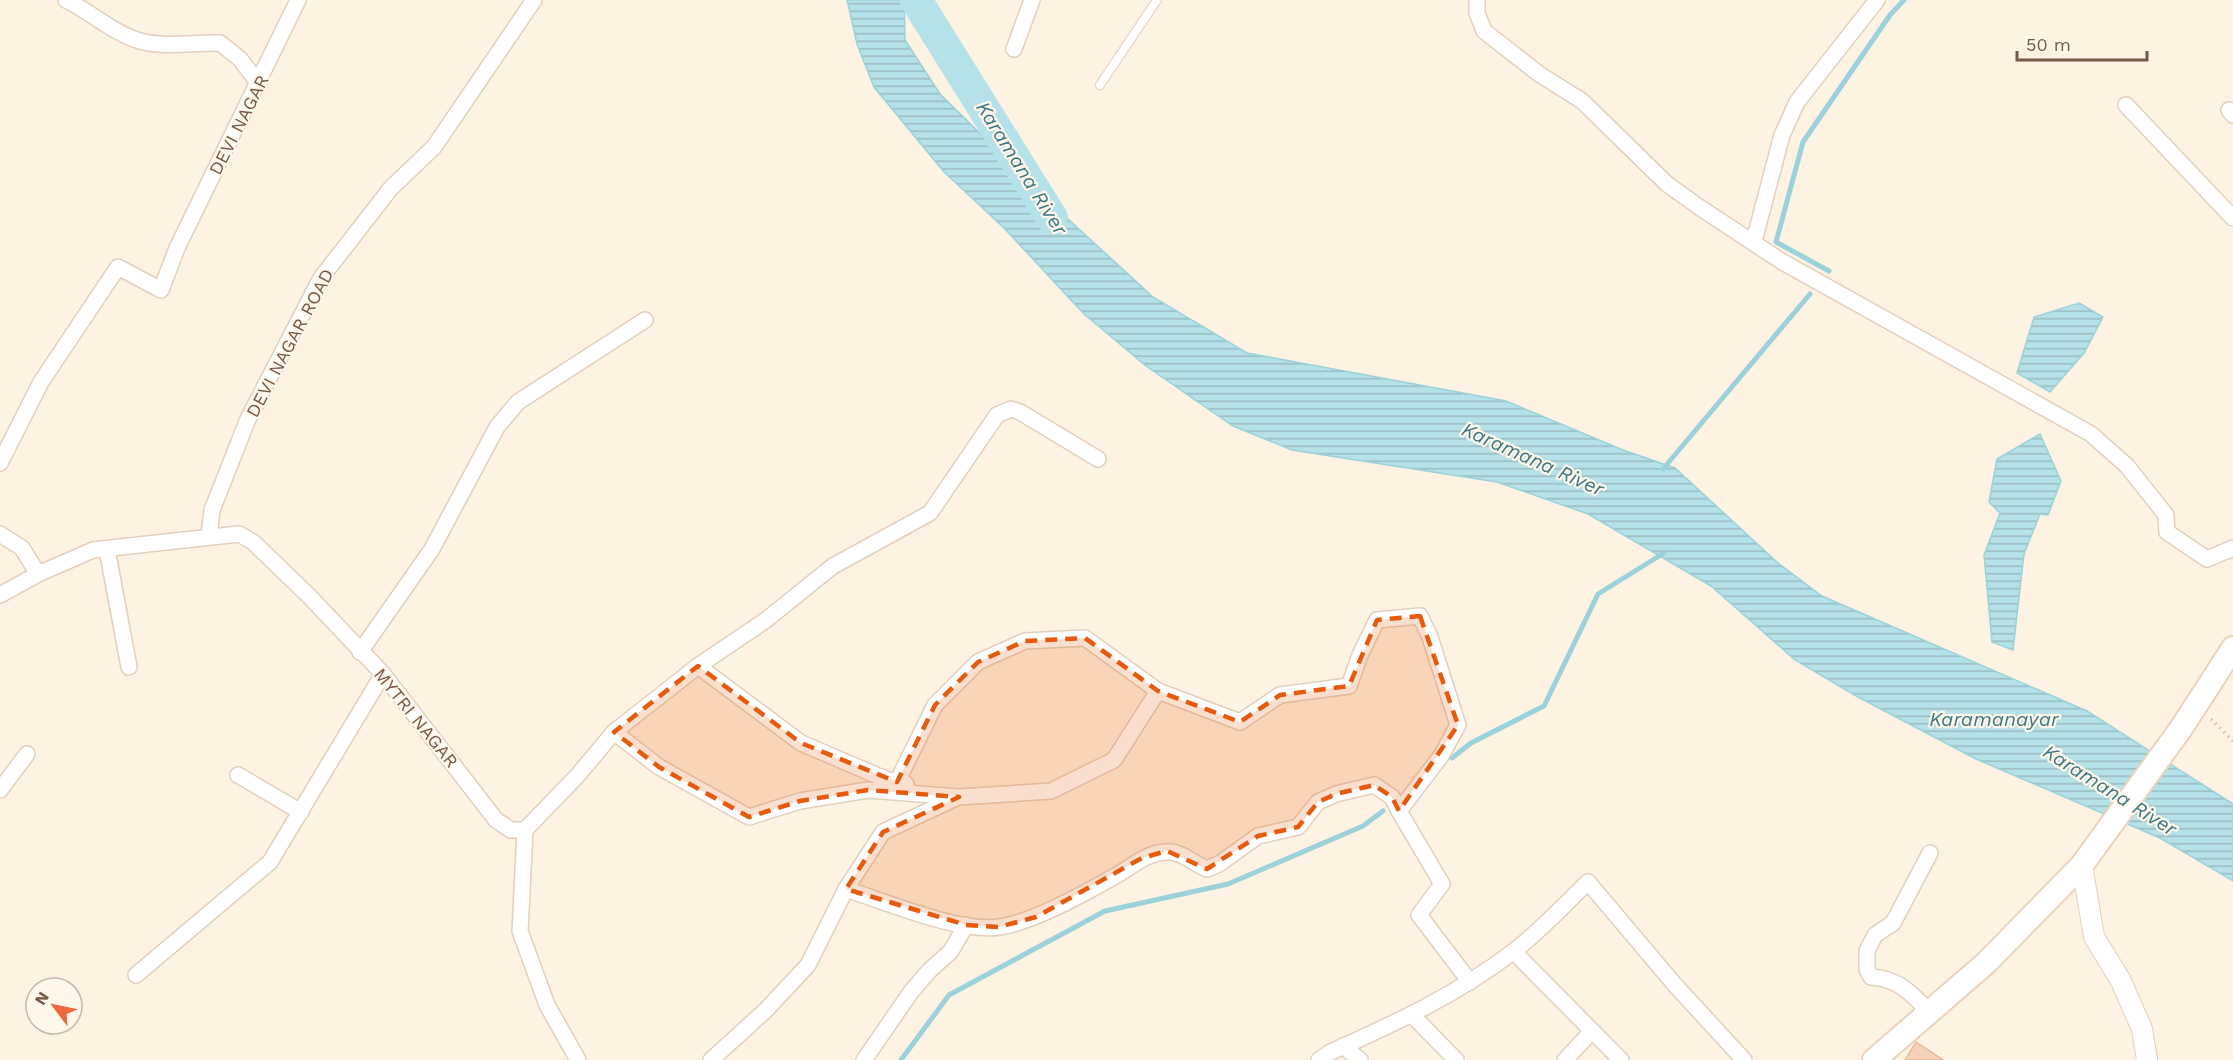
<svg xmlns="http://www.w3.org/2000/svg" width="2233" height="1060" viewBox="0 0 2233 1060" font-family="'Work Sans',sans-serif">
<defs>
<pattern id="water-rules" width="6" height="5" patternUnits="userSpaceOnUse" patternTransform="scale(1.5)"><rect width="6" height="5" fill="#b5e1e9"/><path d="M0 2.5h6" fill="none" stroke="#98b9bf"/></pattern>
<filter id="shadow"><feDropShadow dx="6" dy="4" stdDeviation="0" flood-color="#0004"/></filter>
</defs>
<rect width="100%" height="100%" fill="#fef3e2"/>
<!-- water -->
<g fill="url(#water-rules)" stroke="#9ad1db" stroke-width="1.5">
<path d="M847,0H904L905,40L940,94L1056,208L1153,297L1247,353L1506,401L1623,450L1675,468L1778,563L1822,596L2087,711L2233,804V881L2160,838L1976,759L1858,697L1795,660L1711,586L1588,514L1497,482L1292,450L1233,426L1146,366L1084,314L1004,228L944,172L874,87L857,44Z"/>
<path d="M2079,303L2103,317L2084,353L2050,392L2017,373L2034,317Z"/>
<path d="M2040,434L2061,481L2048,515L2040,514L2024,554L2013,650L1992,642L1984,555L2000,513L1989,502L1997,459Z"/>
</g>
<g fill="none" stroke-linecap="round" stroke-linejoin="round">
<!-- stream -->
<g stroke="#9ad1db" stroke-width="5">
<path d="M1829,271L1776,242L1803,142L1890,15L1904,0"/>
<path d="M1663,469L1810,294"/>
<path d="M1452,758L1471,743L1544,706L1598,594L1664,553"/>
<path d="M901,1060L949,995L1105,911L1228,884L1363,826L1383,811"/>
</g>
<!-- river -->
<path stroke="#b5e1e9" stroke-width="32" d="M916,0L1052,218"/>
</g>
<!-- building -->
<path fill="#f5d1b8" stroke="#e9b797" stroke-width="1.5" filter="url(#shadow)" d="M1916,1042L1943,1060H1905Z"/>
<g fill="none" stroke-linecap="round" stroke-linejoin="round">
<!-- service casing -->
<g stroke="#e3cfbd" stroke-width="10">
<path id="service" d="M1100,85L1157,0"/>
</g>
<!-- minor casing -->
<g stroke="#e3cfbd" stroke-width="18">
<g id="minor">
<path d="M66,0C91,12 113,33 140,41C165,48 194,42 220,43L240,59L259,84"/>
<path d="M1477,0V13L1484,31L1539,74L1582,101L1667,184L1699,207L1781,261L2091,434L2127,466L2166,515L2167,532L2207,559L2233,548"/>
<path d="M1014,49L1032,0"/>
<path d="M2126,105L2233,218"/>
<path d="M2229,110L2233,115"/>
<path d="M1754,241L1782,135L1797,102L1877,0"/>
<path d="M0,463L41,382L118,267L161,290L177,248L298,0"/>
<path d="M0,534L22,548L38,574"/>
<path d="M209,536L212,510L248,419L321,278L391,188L434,147L534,0"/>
<path d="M107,549L129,667"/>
<path d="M0,595L38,574L93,550L239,534L253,542L309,596L383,674L496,820L511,830H525"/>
<path d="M360,652L432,549L497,427L518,402L645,320"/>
<path d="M698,666L801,743L885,779L906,784"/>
<path d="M614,732L659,767L749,817L800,801L868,790L959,797L1051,791L1114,760L1158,691L1240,722L1280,695L1349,686L1360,655L1377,620L1420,616L1430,637L1458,725L1441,756L1399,811L1442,884L1419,915L1470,982"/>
<path d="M238,775L301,812"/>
<path d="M897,782L935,705L978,662L1025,641L1085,638L1158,691"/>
<path d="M0,790L27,754"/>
<path d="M846,889C886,902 959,933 1000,927C1036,921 1085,893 1117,875C1133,866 1146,853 1166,852C1180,850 1194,864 1207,869L1219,864L1258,836L1298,827L1318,802L1336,794L1374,785L1392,797L1399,811"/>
<path d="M1514,952L1621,1060"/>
<path d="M136,975L270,862L383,674"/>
<path d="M1930,1012C1910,993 1900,979 1871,977L1867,969V951L1875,935L1893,923L1930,853"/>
<path d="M1412,1015L1456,1060"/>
<path d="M1343,1046L1360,1060"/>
<path d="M578,1060L547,1005L520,931L525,830L578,775L614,732L698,666L766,620L833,566L930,513L997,415L1011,409L1020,412L1098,459"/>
<path d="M711,1060L766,1010L808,965L846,889L883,832L956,798"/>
<path d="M864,1060L911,992L929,971L951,951L966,925"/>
<path d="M1319,1060L1329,1053C1393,1024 1457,995 1514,951C1540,931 1564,905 1588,882L1675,985L1744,1060"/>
<path d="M1565,1060L1591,1032"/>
</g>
</g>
<!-- tertiary casing -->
<g stroke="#e3cfbd" stroke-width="22">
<path id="tertiary" d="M2082,865L2094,937L2121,981L2134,1011L2142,1029L2147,1060"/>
</g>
<!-- secondary casing -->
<g stroke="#ead2bc" stroke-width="26">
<path id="secondary" d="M1874,1060L1986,963L2082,865L2182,727L2233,648"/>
</g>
<!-- path -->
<path stroke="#dab49b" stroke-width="3" stroke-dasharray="1.5 4.5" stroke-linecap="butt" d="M2211,719L2233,741"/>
<!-- service -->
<use href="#service" stroke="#fff" stroke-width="8"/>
<!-- minor -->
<use href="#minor" stroke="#fff" stroke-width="15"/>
<!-- tertiary -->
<use href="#tertiary" stroke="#fff" stroke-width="20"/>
<!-- secondary -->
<use href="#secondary" stroke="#fff" stroke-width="22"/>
</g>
<!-- marked area -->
<path fill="#e8590c" fill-opacity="0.2" stroke="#e8590c" stroke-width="4.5" stroke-dasharray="12 8" stroke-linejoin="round" d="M1420,616L1458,725L1399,811L1392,797L1374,785L1336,794L1318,802L1298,827L1258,836L1207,869L1167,851L1142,858L1036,917L999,927L966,925L846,889L883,832L959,797L868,790L800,801L749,817L659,767L614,732L698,666L801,743L897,782L935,705L978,662L1025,641L1085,638L1158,691L1240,722L1280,695L1349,686L1377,620Z"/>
<g text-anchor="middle" stroke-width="4.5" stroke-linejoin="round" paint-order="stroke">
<!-- street labels -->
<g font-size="18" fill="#775846" stroke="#fff7ea">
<text transform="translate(239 125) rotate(-63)" y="6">DEVI NAGAR</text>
<text transform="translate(290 343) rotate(-62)" y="6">DEVI NAGAR ROAD</text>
<text transform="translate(416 718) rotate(51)" y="6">MYTRI NAGAR</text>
</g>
<!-- water labels -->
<g font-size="20" font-style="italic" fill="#3b7986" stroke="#fff7ea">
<text transform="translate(1022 168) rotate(58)" y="7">Karamana River</text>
<text transform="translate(1533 459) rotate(24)" y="7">Karamana River</text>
<text x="1994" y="726">Karamanayar</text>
<text transform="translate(2110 790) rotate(32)" y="7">Karamana River</text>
</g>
</g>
<!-- north arrow -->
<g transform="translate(54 1006) rotate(302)"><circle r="28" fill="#fff7ea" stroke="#c9b7a8" stroke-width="1.5"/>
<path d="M0-4.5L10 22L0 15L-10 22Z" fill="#f1673e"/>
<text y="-9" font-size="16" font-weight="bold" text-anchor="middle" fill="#775846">N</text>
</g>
<!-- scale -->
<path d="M2017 51v9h130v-9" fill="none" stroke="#775846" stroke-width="3"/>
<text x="2026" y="51" font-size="18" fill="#775846" stroke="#fff7ea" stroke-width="4.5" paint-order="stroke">50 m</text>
</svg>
